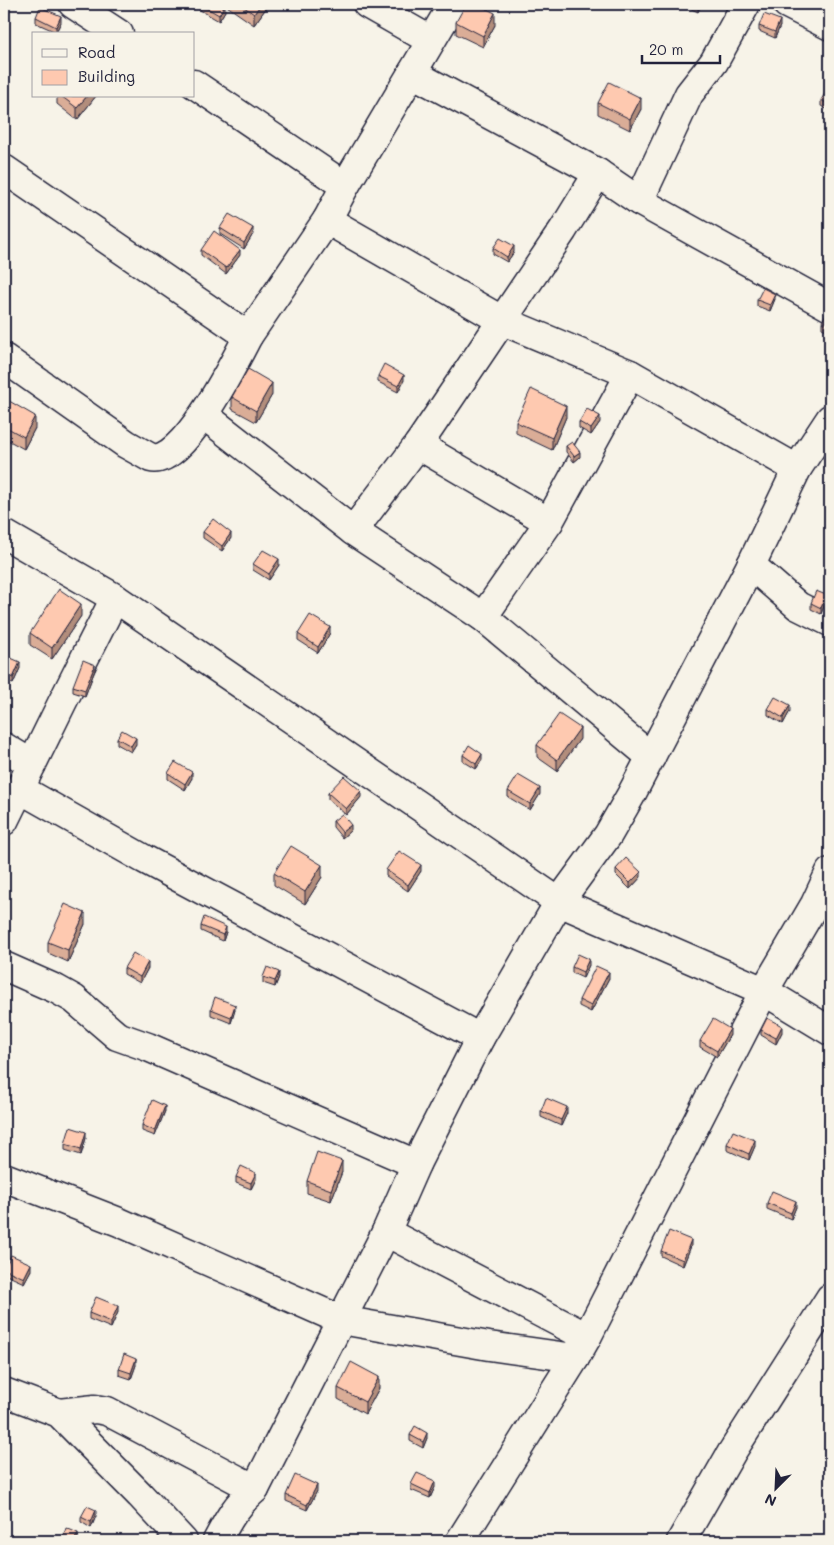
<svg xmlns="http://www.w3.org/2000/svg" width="834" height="1545" viewBox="0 0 834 1545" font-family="Mali,sans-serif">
<rect width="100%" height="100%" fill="#f7f3e8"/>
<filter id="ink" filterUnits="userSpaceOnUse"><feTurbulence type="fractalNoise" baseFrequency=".02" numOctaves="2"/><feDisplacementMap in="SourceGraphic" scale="10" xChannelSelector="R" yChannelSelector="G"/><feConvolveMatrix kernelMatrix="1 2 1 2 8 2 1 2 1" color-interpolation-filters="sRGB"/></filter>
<g filter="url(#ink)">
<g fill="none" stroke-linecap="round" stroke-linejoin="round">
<!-- minor casing -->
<g stroke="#22223b" stroke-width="31">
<g id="minor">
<path d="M73,4L119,34"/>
<path d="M367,4L430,40"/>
<path d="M787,4L830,26"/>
<path d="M412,73L598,173L639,201L830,307"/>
<path d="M194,84L345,186"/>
<path d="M4,169L248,336L327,220L345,186L453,4"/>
<path d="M639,201L689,94L714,62L746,4"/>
<path d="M327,220L503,321L630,374L797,469"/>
<path d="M4,358L126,444L151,458C183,466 235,361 248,336"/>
<path d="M204,415L353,531L483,617L651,757"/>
<path d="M418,445L549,522"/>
<path d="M353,531L418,445L563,230L598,173"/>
<path d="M4,534L115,598L559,902L764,991L830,1031"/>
<path d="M751,565L798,606L830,622"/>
<path d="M483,617L549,522L630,374"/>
<path d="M4,747L32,764"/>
<path d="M20,789L144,859L480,1038"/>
<path d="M4,821L62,703L115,598"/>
<path d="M4,966L56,989L74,999L117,1036L148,1047L416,1164"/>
<path d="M4,1177L119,1222L341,1320L489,1346L575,1358"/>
<path d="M386,1232L587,1337"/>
<path d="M4,1392L59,1413L140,1495L183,1541"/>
<path d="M59,1413L95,1409L107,1411L255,1489"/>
<path d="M217,1541C228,1520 236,1505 255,1489L386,1232L416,1164L480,1038L559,902L608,835L631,795L751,565L797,469L830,419"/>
<path d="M460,1541L575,1358L587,1337L764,991L815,904L830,872"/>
<path d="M681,1541L732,1452L830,1298"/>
</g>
</g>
<!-- minor -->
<use href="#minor" stroke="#f7f3e8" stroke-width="28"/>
</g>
<!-- wall -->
<g fill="#daad97" stroke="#22223b">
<path d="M200,4L225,11L219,21L200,10Z"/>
<path d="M224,4H269L254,25Z"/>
<path d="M687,4H701L698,12L687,7Z"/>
<path d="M36,17L61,22L56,32L36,23Z"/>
<path d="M456,22L495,25L483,47L456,34Z"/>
<path d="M759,26H780L775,38L759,31Z"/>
<path d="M830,92V111L821,106V100Z"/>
<path d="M57,96H96L77,120L57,104Z"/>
<path d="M598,103L641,109L630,130L598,114Z"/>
<path d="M220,228L253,234L244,249L220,234Z"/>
<path d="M493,248L514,252L507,262L493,254Z"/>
<path d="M201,250L240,255L226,274L201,255Z"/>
<path d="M775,299L770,311L757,306V300Z"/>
<path d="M830,315V332L822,328V322Z"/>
<path d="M378,376L404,380L398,392L378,382Z"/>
<path d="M272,395L256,422L232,409V397Z"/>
<path d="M4,398L35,428L24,449L4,438Z"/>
<path d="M566,417L552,450L516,433V422Z"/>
<path d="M579,422H600L591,435L579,428Z"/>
<path d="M566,446L580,457L574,462L566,452Z"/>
<path d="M830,474V490L826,488V483Z"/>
<path d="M203,532L231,538L222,551L203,538Z"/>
<path d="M830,555V570L827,568V563Z"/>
<path d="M253,564L279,565L269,580L253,570Z"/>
<path d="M826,601L821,614L811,609V603Z"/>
<path d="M81,616L52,659L30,645V633Z"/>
<path d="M330,633L318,653L298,640V634Z"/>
<path d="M4,655L20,668L13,684L4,680Z"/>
<path d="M95,670L85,696L73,692V686Z"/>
<path d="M768,709L790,711L783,724L768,715Z"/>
<path d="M117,738L136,744L131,752L117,744Z"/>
<path d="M580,739L557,771L537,757V745Z"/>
<path d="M463,755L482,760L476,769L463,761Z"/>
<path d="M168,773L192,778L185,790L168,779Z"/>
<path d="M508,791L540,794L530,810L508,797Z"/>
<path d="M328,793L361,797L346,815L328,799Z"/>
<path d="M333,821L351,830L342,838L333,827Z"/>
<path d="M616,869L641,877L630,889L616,875Z"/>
<path d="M386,870L421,871L408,891L386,876Z"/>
<path d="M274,873L322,877L305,904L274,885Z"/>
<path d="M85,924L68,962L48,953V942Z"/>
<path d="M201,926L226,932L223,941L201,931Z"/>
<path d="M589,965L583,978L572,973V967Z"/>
<path d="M124,968H148L140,983L124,974Z"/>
<path d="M263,977H279L275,987L263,983Z"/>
<path d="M609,978L591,1012L579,1006V1000Z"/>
<path d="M211,1009L235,1010L231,1023L211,1015Z"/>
<path d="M761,1030L782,1032L776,1044L761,1035Z"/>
<path d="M730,1035L717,1057L700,1047V1041Z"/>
<path d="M165,1111L155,1136L142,1131V1125Z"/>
<path d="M541,1111L567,1113L561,1126L541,1117Z"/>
<path d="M829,1132H830V1138L829,1137Z"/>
<path d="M86,1138L81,1155L65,1150V1144Z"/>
<path d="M727,1144L755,1146L749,1160L727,1150Z"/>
<path d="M342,1172L331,1201L307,1193V1181Z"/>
<path d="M236,1177L256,1179L251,1189L236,1183Z"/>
<path d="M767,1203L796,1207L791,1219L767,1209Z"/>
<path d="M691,1246L683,1266L661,1256V1251Z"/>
<path d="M4,1269L31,1270L24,1283L4,1274Z"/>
<path d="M118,1312L111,1328L89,1319V1313Z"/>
<path d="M136,1365L131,1379L119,1375V1369Z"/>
<path d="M338,1388H379L365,1414L338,1399Z"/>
<path d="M410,1435L427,1438L423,1448L410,1441Z"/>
<path d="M411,1484L435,1487L430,1498L411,1490Z"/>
<path d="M317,1491L307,1510L286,1501V1495Z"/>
<path d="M96,1516L91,1528L81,1522V1517Z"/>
<path d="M63,1538L78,1539L76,1541H63Z"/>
</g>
<!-- shaded-wall -->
<g fill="#b28d7b" stroke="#22223b">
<path d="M261,4H269L254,25V14Z"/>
<path d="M699,4H701L698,12V6Z"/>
<path d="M225,5V11L219,21V15Z"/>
<path d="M495,13V25L483,47V36Z"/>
<path d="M61,16V22L56,32V27Z"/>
<path d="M780,20V26L775,38V32Z"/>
<path d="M87,96H96L77,120V108Z"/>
<path d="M641,98V109L630,130V119Z"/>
<path d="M253,228V234L244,249V243Z"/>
<path d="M514,246V252L507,262V257Z"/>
<path d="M240,250V255L226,274V268Z"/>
<path d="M775,294V299L770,311V305Z"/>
<path d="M404,375V380L398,392V386Z"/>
<path d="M272,383V395L256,422V411Z"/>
<path d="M566,406V417L552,450V438Z"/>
<path d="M35,416V428L24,449V437Z"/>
<path d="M600,416V422L591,435V429Z"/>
<path d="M580,452V457L574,462V456Z"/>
<path d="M231,533V538L222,551V546Z"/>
<path d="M279,559V565L269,580V574Z"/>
<path d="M826,595V601L821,614V608Z"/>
<path d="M81,604V616L52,659V648Z"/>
<path d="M330,627V633L318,653V647Z"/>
<path d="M20,662V668L13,684V678Z"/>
<path d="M95,665V670L85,696V690Z"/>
<path d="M790,705V711L783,724V718Z"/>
<path d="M580,728V739L557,771V760Z"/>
<path d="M136,738V744L131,752V746Z"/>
<path d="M482,754V760L476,769V764Z"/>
<path d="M192,772V778L185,790V784Z"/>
<path d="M540,788V794L530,810V804Z"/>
<path d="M361,791V797L346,815V809Z"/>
<path d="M351,825V830L342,838V832Z"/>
<path d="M322,865V877L305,904V892Z"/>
<path d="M421,865V871L408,891V885Z"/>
<path d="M641,872V877L630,889V883Z"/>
<path d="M85,913V924L68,962V950Z"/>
<path d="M226,927V932L223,941V935Z"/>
<path d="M589,959V965L583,978V972Z"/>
<path d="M148,962V968L140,983V977Z"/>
<path d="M279,972V977L275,987V981Z"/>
<path d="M609,972V978L591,1012V1006Z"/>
<path d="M235,1005V1010L231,1023V1017Z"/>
<path d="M782,1026V1032L776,1044V1038Z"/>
<path d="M730,1029V1035L717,1057V1051Z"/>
<path d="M165,1106V1111L155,1136V1131Z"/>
<path d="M567,1107V1113L561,1126V1120Z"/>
<path d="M86,1132V1138L81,1155V1149Z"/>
<path d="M755,1140V1146L749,1160V1154Z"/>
<path d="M342,1161V1172L331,1201V1190Z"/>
<path d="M256,1173V1179L251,1189V1183Z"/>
<path d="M796,1201V1207L791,1219V1213Z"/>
<path d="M691,1240V1246L683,1266V1260Z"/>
<path d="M31,1264V1270L24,1283V1278Z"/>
<path d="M118,1306V1312L111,1328V1322Z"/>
<path d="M136,1359V1365L131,1379V1373Z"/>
<path d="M379,1377V1388L365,1414V1402Z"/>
<path d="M427,1433V1438L423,1448V1442Z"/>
<path d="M435,1481V1487L430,1498V1493Z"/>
<path d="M317,1485V1491L307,1510V1505Z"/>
<path d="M96,1510V1516L91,1528V1522Z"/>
<path d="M78,1533V1539L76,1541H74Z"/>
</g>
<!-- building -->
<g fill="#fec9b0" stroke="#22223b">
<path d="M200,4H222L225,5L219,15Z"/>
<path d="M240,4H261L254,14Z"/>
<path d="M466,4H477L495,13L483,36L456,22Z"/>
<path d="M692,4H699L698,6Z"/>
<path d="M40,7L61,16L56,27L36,17Z"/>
<path d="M764,14L780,20L775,32L759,26Z"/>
<path d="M609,82L641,98L630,119L598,103Z"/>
<path d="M827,90L830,92V105L821,100Z"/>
<path d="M61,96H87L77,108Z"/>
<path d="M229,214L253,228L244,243L220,228Z"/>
<path d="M214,231L240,250L226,268L201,250Z"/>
<path d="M500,238L514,246L507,257L493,248Z"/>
<path d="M763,288L775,294L770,305L757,300Z"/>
<path d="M826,313L830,315V326L822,322Z"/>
<path d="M384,364L404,375L398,386L378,376Z"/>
<path d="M248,369L272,383L256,411L232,397Z"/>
<path d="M531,389L566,406L552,438L516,422Z"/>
<path d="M4,398L35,416L24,437L4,426Z"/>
<path d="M587,409L600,416L591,429L579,422Z"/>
<path d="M572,442L580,452L574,456L566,446Z"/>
<path d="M830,474V484L826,483Z"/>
<path d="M213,519L231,533L222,546L203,532Z"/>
<path d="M263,550L279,559L269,574L253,564Z"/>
<path d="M830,555V564L827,563Z"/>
<path d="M59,589L81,604L52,648L30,633Z"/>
<path d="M816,591L826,595L821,608L811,603Z"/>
<path d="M310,615L330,627L318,647L298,634Z"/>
<path d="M4,655L20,662L13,678L4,674Z"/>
<path d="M83,660L95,665L85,690L73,686Z"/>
<path d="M775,697L790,705L783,718L768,709Z"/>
<path d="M559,714L580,728L557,760L537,745Z"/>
<path d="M122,730L136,738L131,746L117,738Z"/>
<path d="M469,745L482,754L476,764L463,755Z"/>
<path d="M175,762L192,772L185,784L168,773Z"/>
<path d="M518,775L540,788L530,804L508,791Z"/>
<path d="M344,776L361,791L346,809L328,793Z"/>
<path d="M342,814L351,825L342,832L333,821Z"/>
<path d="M291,846L322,865L305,892L274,873Z"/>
<path d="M399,851L421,865L408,885L386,870Z"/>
<path d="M626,858L641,872L630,883L616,869Z"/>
<path d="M65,904L85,913L68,950L48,942Z"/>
<path d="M204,917L226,927L223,935L201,926Z"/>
<path d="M133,953L148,962L140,977L124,968Z"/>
<path d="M578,954L589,959L583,972L572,967Z"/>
<path d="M596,966L609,972L591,1006L579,1000Z"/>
<path d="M267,967L279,972L275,981L263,977Z"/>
<path d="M215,997L235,1005L231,1017L211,1009Z"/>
<path d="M767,1018L782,1026L776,1038L761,1030Z"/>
<path d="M713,1019L730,1029L717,1051L700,1041Z"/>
<path d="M546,1098L567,1107L561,1120L541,1111Z"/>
<path d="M152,1100L165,1106L155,1131L142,1125Z"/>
<path d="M70,1127L86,1132L81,1149L65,1144Z"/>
<path d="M733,1131L755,1140L749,1154L727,1144Z"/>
<path d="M317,1152L342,1161L331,1190L307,1181Z"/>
<path d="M241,1166L256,1173L251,1183L236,1177Z"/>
<path d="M772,1191L796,1201L791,1213L767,1203Z"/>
<path d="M669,1231L691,1240L683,1260L661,1251Z"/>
<path d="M11,1255L31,1264L24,1278L4,1269Z"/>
<path d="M96,1297L118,1306L111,1322L89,1313Z"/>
<path d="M124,1354L136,1359L131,1373L119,1369Z"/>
<path d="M351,1362L379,1377L365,1402L338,1388Z"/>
<path d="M415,1426L427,1433L423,1442L410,1435Z"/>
<path d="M417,1473L435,1481L430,1493L411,1484Z"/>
<path d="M295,1475L317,1485L307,1505L286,1495Z"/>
<path d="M87,1506L96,1510L91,1522L81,1517Z"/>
<path d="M66,1528L78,1533L74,1541H71L63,1538Z"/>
</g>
</g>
<!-- margin -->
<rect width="834" height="1545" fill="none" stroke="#f7f3e8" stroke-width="20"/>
<rect x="10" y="10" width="814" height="1525" fill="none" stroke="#22223b" stroke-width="2" filter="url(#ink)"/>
<!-- legend -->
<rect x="32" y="32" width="162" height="65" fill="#f7f3e8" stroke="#a29fa3"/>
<rect x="42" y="49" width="25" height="8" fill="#f7f3e8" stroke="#a29fa3"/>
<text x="78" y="58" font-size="15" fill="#22223b">Road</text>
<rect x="42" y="70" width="25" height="15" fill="#fec9b0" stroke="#a29fa3"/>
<text x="78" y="82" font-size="15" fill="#22223b">Building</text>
<!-- north arrow -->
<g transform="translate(776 1488) rotate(204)" stroke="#f7f3e8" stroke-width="4" paint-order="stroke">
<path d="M0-4L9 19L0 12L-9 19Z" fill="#22223b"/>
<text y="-8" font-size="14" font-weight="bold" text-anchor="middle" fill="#22223b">N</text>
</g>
<!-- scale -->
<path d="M642 55v8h78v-8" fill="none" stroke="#22223b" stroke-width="2.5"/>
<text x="649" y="55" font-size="15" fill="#22223b" stroke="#f7f3e8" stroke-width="4" paint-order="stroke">20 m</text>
</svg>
